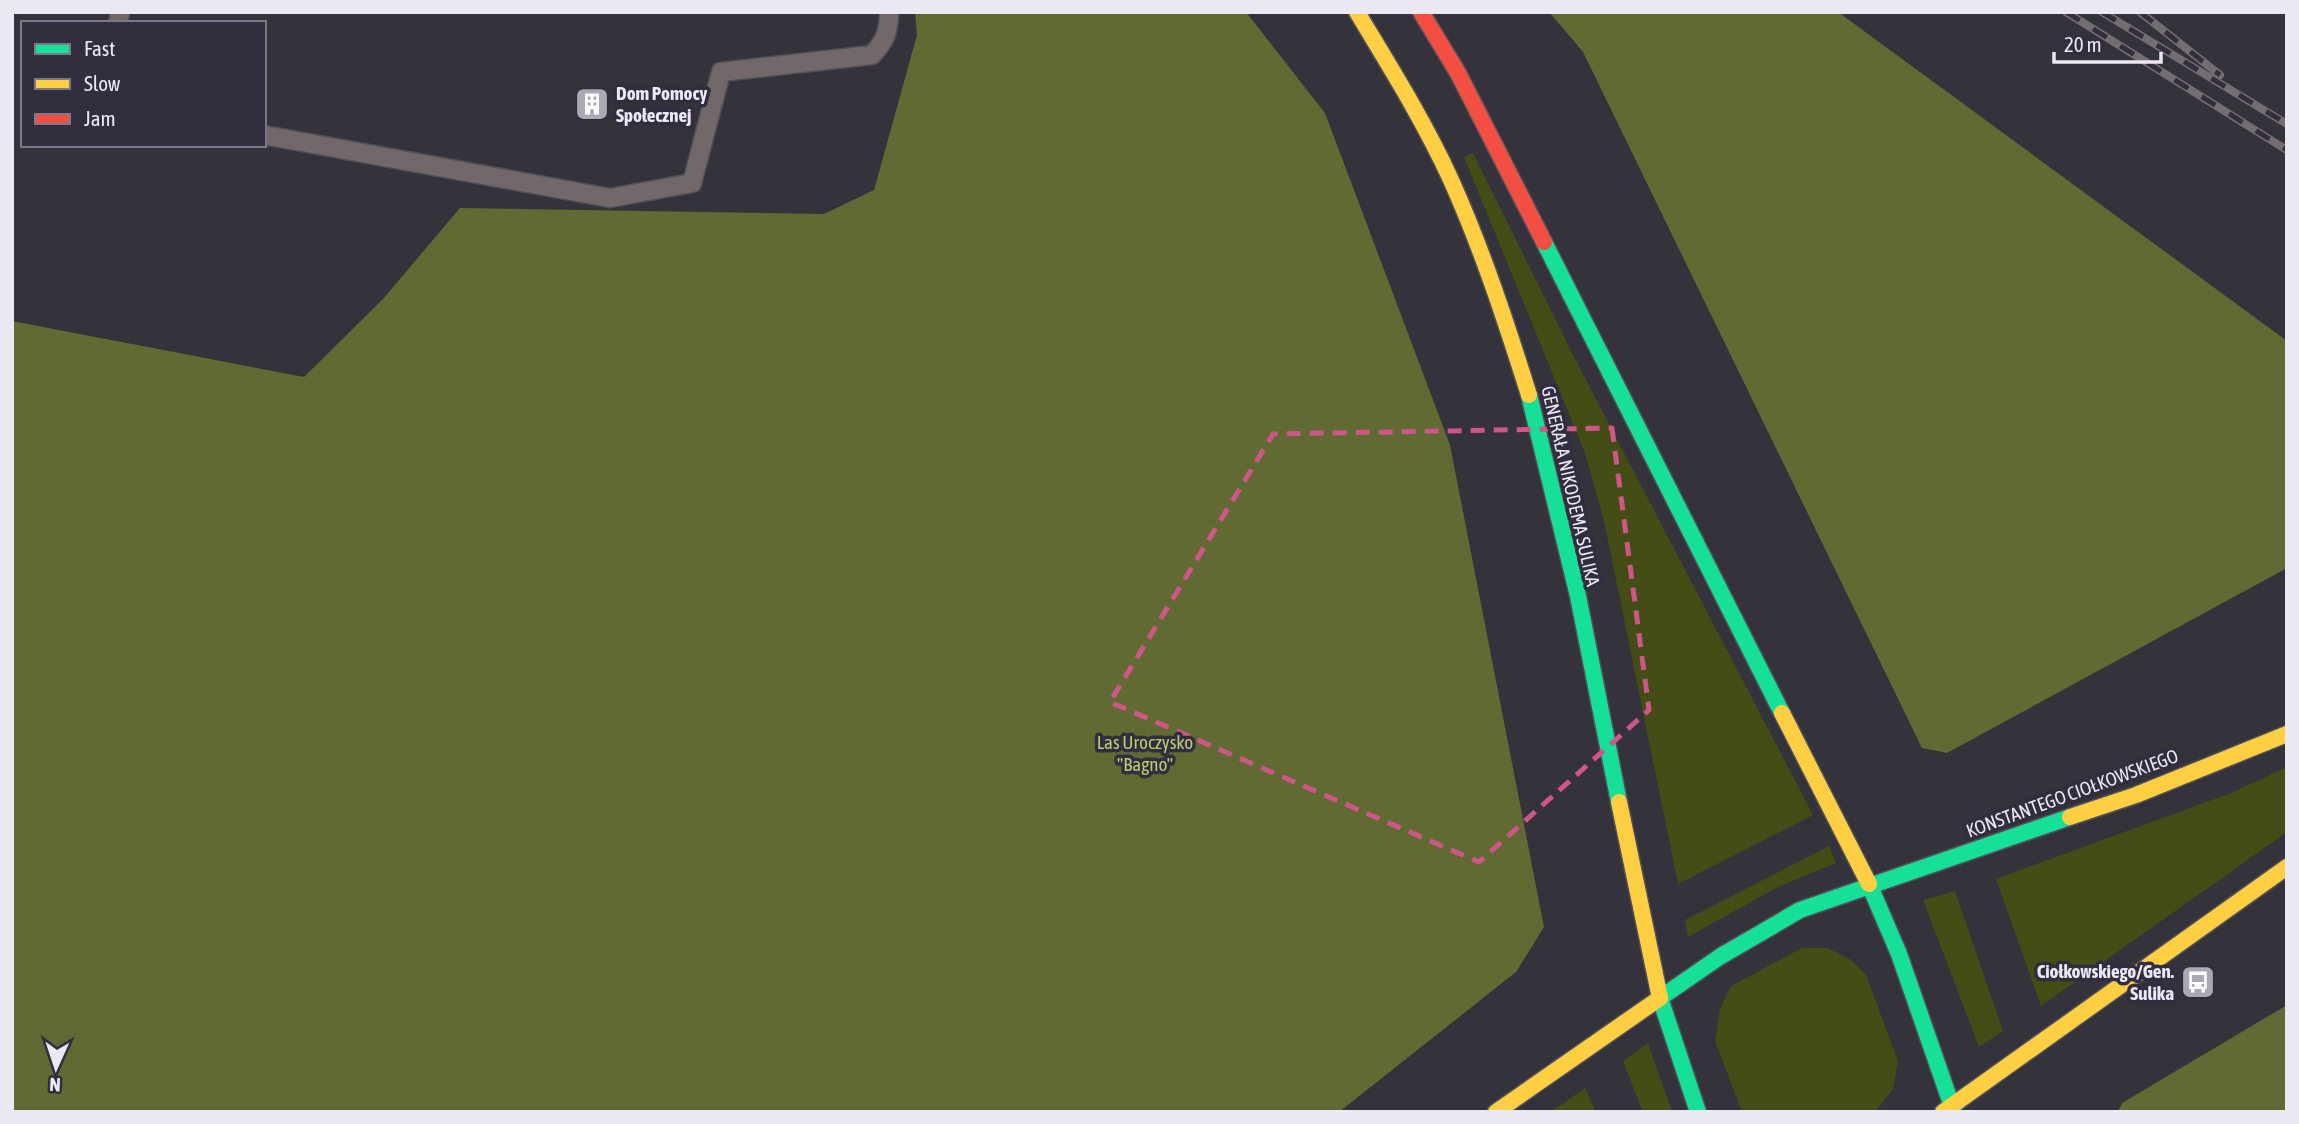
<svg xmlns="http://www.w3.org/2000/svg" width="2299" height="1124" viewBox="0 0 2299 1124" font-family="'Asap Condensed',sans-serif">
<rect width="100%" height="100%" fill="#34323b"/>
<!-- green -->
<g fill="#454d17">
<path d="M1473,153L1573,355L1813,815L1678,884L1604,521L1585,453L1464,157Z"/>
<path d="M2287,767V832L2041,1006L1996,879L2231,793Z"/>
<path d="M1829,846L1836,863L1778,887L1688,937L1685,920Z"/>
<path d="M1955,891L2003,1031L1979,1047L1923,900Z"/>
<path d="M1802,948H1828L1851,960L1866,975L1898,1061L1893,1089L1875,1112H1742L1715,1041L1720,1009L1731,986Z"/>
<path d="M1648,1043L1672,1112H1643L1623,1061Z"/>
<path d="M1585,1088L1596,1112H1551Z"/>
</g>
<!-- forest -->
<g fill="#616a33">
<path d="M915,12H1246L1325,113L1450,445L1544,927L1516,972L1339,1112H12V321L304,377L383,299L460,208L824,214L874,190L917,35Z"/>
<path d="M1549,12H1838L2287,341V568L1947,753L1922,748L1583,52Z"/>
<path d="M2287,1005V1112H2118L2122,1103Z"/>
</g>
<g fill="none" stroke-linecap="round" stroke-linejoin="round">
<!-- lane casing -->
<g stroke="#525058" stroke-width="21">
<g id="lane">
<path d="M118,23L120,12"/>
<path d="M264,135L610,198L692,183L721,72L872,55C885,41 889,32 889,12"/>
</g>
</g>
<!-- fast casing -->
<g stroke="#525058" stroke-width="19">
<g id="fast">
<path d="M1544,242L1782,713"/>
<path d="M1529,395L1578,596L1619,802"/>
<path d="M1869,884L1899,954L1954,1112"/>
<path d="M1698,1112L1660,998L1721,956L1800,910L2070,817"/>
</g>
</g>
<!-- slow casing -->
<g stroke="#525058" stroke-width="19">
<g id="slow">
<path d="M1357,12C1390,67 1424,121 1451,180C1482,249 1506,322 1529,395"/>
<path d="M1782,713L1869,884"/>
<path d="M1619,802L1660,998"/>
<path d="M2070,817L2136,795L2287,734"/>
<path d="M1496,1112L1660,998"/>
<path d="M1943,1112L2287,867"/>
</g>
</g>
<!-- jam casing -->
<g stroke="#525058" stroke-width="19">
<path id="jam" d="M1421,12L1458,73L1544,242"/>
</g>
<!-- lane -->
<use href="#lane" stroke="#72686a" stroke-width="18"/>
<!-- fast -->
<use href="#fast" stroke="#16e098" stroke-width="16"/>
<!-- slow -->
<use href="#slow" stroke="#ffcf43" stroke-width="16"/>
<!-- jam -->
<use href="#jam" stroke="#f24e42" stroke-width="16"/>
<!-- rail casing -->
<g stroke="#746e72" stroke-width="8">
<g id="rail">
<path d="M2066,12L2287,150"/>
<path d="M2102,12L2287,124"/>
<path d="M2140,12L2220,75"/>
</g>
</g>
<!-- rail -->
<use href="#rail" stroke="#322e3f" stroke-width="5" stroke-dasharray="16" stroke-linecap="butt"/>
</g>
<!-- marked area -->
<path fill="none" stroke="#ce5689" stroke-width="5" stroke-dasharray="14 9" stroke-linejoin="round" d="M1612,428L1649,710L1479,862L1110,702L1273,434Z"/>
<!-- icons -->
<defs>
<g id="building-square" transform="scale(1.75)"><rect x="-9" y="-9" width="18" height="18" rx="4" fill="#aba8b3" stroke="#322e3f"/><path d="M-4-6H4V6H1V3H-1V6H-4ZM-2.5-4.3h1.7v1.8h-1.7ZM.8-4.3h1.7v1.8H.8ZM-2.5-1h1.7V.8h-1.7ZM.8-1h1.7V.8H.8Z" fill="#fff"/></g>
<g id="bus-square" transform="scale(1.75)"><rect x="-9" y="-9" width="18" height="18" rx="4" fill="#aba8b3" stroke="#322e3f"/><path d="M-5-6H5V4H4V6H2V4H-2V6H-4V4H-5ZM-3.5-4V0h7V-4ZM-3.5 1.2v1.5H-2V1.2ZM2 1.2v1.5H3.5V1.2Z" fill="#fff"/></g>
</defs>
<g fill-rule="evenodd">
<use href="#building-square" x="592" y="104"/>
<use href="#bus-square" x="2198" y="982"/>
</g>
<g text-anchor="middle" stroke-width="7" stroke-linejoin="round" paint-order="stroke">
<!-- poi labels -->
<g font-size="19" font-weight="bold" fill="#ebe8f4" stroke="#322e3f" text-anchor="start">
<text x="616" y="100">Dom Pomocy<tspan x="616" dy="22">Społecznej</tspan></text>
<text x="2174" y="978" text-anchor="end">Ciołkowskiego/Gen.<tspan x="2174" dy="22">Sulika</tspan></text>
</g>
<!-- street labels -->
<g font-size="19" fill="#ebe8f4" stroke="#322e3f">
<text transform="translate(1571 486) rotate(77)" y="7">GENERAŁA NIKODEMA SULIKA</text>
<text transform="translate(2072 793) rotate(-20)" y="7">KONSTANTEGO CIOŁKOWSKIEGO</text>
</g>
<!-- park labels -->
<g font-size="19" fill="#bbcc6f" stroke="#322e3f">
<text x="1145" y="749">Las Uroczysko<tspan x="1145" dy="22">"Bagno"</tspan></text>
</g>
</g>
<!-- border -->
<rect width="2299" height="1124" fill="none" stroke="#ebe8f4" stroke-width="28"/>
<!-- legend -->
<rect x="21" y="21" width="245" height="126" fill="#322e3f" stroke="#7c7887" stroke-width="2"/>
<rect x="35" y="44" width="35" height="10" fill="#16e098" stroke="#7c7887" stroke-width="2"/>
<text x="84" y="56" font-size="21" fill="#ebe8f4">Fast</text>
<rect x="35" y="79" width="35" height="10" fill="#ffcf43" stroke="#7c7887" stroke-width="2"/>
<text x="84" y="91" font-size="21" fill="#ebe8f4">Slow</text>
<rect x="35" y="114" width="35" height="10" fill="#f24e42" stroke="#7c7887" stroke-width="2"/>
<text x="84" y="126" font-size="21" fill="#ebe8f4">Jam</text>
<!-- north arrow -->
<g transform="translate(56 1068) rotate(183)" stroke="#322e3f" stroke-width="5" paint-order="stroke">
<path d="M0-5L12 26L0 18L-12 26Z" fill="#ebe8f4"/>
<text y="-10" font-size="19" font-weight="bold" text-anchor="middle" fill="#ebe8f4">N</text>
</g>
<!-- scale -->
<path d="M2054 52v10h107v-10" fill="none" stroke="#ebe8f4" stroke-width="3.5"/>
<text x="2064" y="52" font-size="21" fill="#ebe8f4" stroke="#322e3f" stroke-width="5" paint-order="stroke">20 m</text>
</svg>
